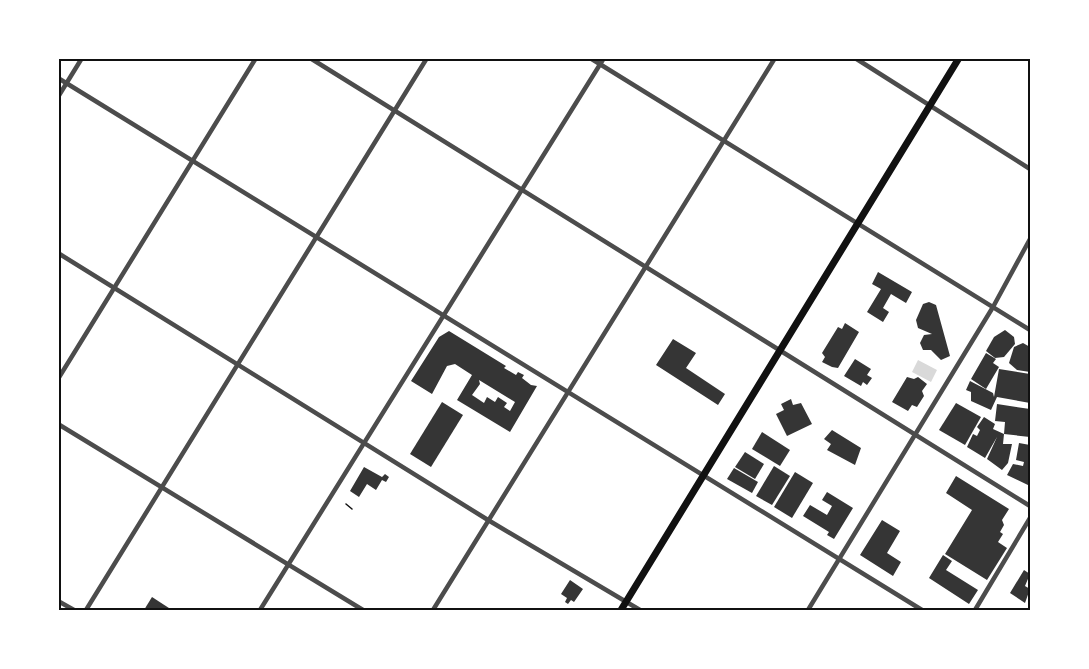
<svg xmlns="http://www.w3.org/2000/svg" width="1089" height="669" viewBox="0 0 1089 669" font-family="'Varela Round',sans-serif">
<rect width="100%" height="100%" fill="#fff"/>
<!-- water -->
<path fill="#d9d9d9" d="M918,360L937,370L931,382L912,372Z"/>
<!-- building -->
<g fill="#353535" fill-rule="evenodd">
<path d="M878,272L912,292L906,303L891,294L883,308L889,312L883,322L867,312L881,289L872,284Z"/>
<path d="M929,302L936,305L950,356L941,360L931,350H923L920,343L924,335L932,334L918,328L916,320L923,304Z"/>
<path d="M845,323L859,332L838,368L832,367L822,362L825,357L822,353L838,327L842,329Z"/>
<path d="M1005,330L1014,337L1015,344L1004,357L995,358L986,351L994,337Z"/>
<path d="M449,331L506,366L504,368L516,375L518,372L524,375L522,378L531,385L537,386L510,432L457,400L472,375L455,364L447,366L432,394L411,381L439,337ZM479,380L515,402L510,411L504,407L507,403L498,397L495,402L487,397L484,403L472,395L480,384Z"/>
<path d="M673,339L696,353L686,368L725,394L718,405L656,365Z"/>
<path d="M1023,343L1030,347V372L1017,370L1009,363L1014,347Z"/>
<path d="M986,353L996,359L993,363L999,367L986,389L971,379Z"/>
<path d="M855,359L871,369L867,375L872,378L867,385L863,382L861,386L844,376Z"/>
<path d="M999,369L1030,374V403L997,397L991,410L971,401V392L966,390L970,381L993,393L994,397Z"/>
<path d="M907,377L914,379L918,377L927,384L922,391L924,396L917,407L912,405L908,411L892,402Z"/>
<path d="M791,399L793,405L801,403L812,424L787,436L776,414L784,410L781,404Z"/>
<path d="M442,402L463,415L431,467L410,454Z"/>
<path d="M956,403L981,417L965,445L939,430Z"/>
<path d="M997,404L1030,409V437L1004,434L1005,422L995,421Z"/>
<path d="M984,417L995,424L993,429L1004,434L1003,444H1012L1008,463L1002,470L987,459L997,437L985,458L967,447L973,434L977,436L980,430L977,427Z"/>
<path d="M832,430L861,448L855,465L827,450L831,444L824,439Z"/>
<path d="M762,432L790,450L780,466L752,449Z"/>
<path d="M1019,443L1030,445V486L1007,475L1013,464L1023,466L1024,462L1016,460Z"/>
<path d="M745,452L764,464L755,479L735,467Z"/>
<path d="M774,466L790,476L772,505L756,496Z"/>
<path d="M364,467L382,477L385,474L389,477L386,482L382,480L376,490L367,484L359,497L350,491Z"/>
<path d="M734,468L758,482L752,493L727,479Z"/>
<path d="M795,472L813,483L792,518L774,507Z"/>
<path d="M956,476L1009,509L1002,520L1004,525L1000,532L1003,534L998,542L1007,548L987,580L945,554L972,510L946,493Z"/>
<path d="M827,492L853,508L834,539L827,535L829,532L803,516L810,505L827,515L832,506L822,500Z"/>
<path d="M882,520L900,531L887,553L901,562L893,576L860,555Z"/>
<path d="M943,555L952,561L946,570L978,590L969,604L929,578Z"/>
<path d="M1024,570L1030,574L1025,586L1030,589L1025,603L1010,593Z"/>
<path d="M570,580L583,589L574,602L571,600L568,604L565,602L567,598L561,594Z"/>
<path d="M152,597L172,610H144Z"/>
</g>
<g fill="none" stroke-linecap="round" stroke-linejoin="round">
<!-- path -->
<path stroke="#111" stroke-width="1.5" d="M346,504L352,509"/>
<!-- minor -->
<g stroke="#4c4c4c" stroke-width="4.5">
<path d="M310,58L1030,506"/>
<path d="M590,58L1030,330"/>
<path d="M855,58L1030,169"/>
<path d="M58,78L922,610"/>
<path d="M58,97L82,58"/>
<path d="M58,253L488,520L640,610"/>
<path d="M58,379L256,58"/>
<path d="M58,424L363,610"/>
<path d="M58,601L74,610"/>
<path d="M86,610L427,58"/>
<path d="M260,610L604,58"/>
<path d="M433,610L775,58"/>
<path d="M808,610L993,307L1030,239"/>
<path d="M975,610L1030,518"/>
</g>
<!-- primary -->
<path stroke="#111" stroke-width="7" d="M621,610L959,58"/>
</g>
<!-- border -->
<rect width="1089" height="669" fill="none" stroke="#ffffff" stroke-width="120"/>
<rect x="60" y="60" width="969" height="549" fill="none" stroke="#111" stroke-width="2"/>
</svg>
